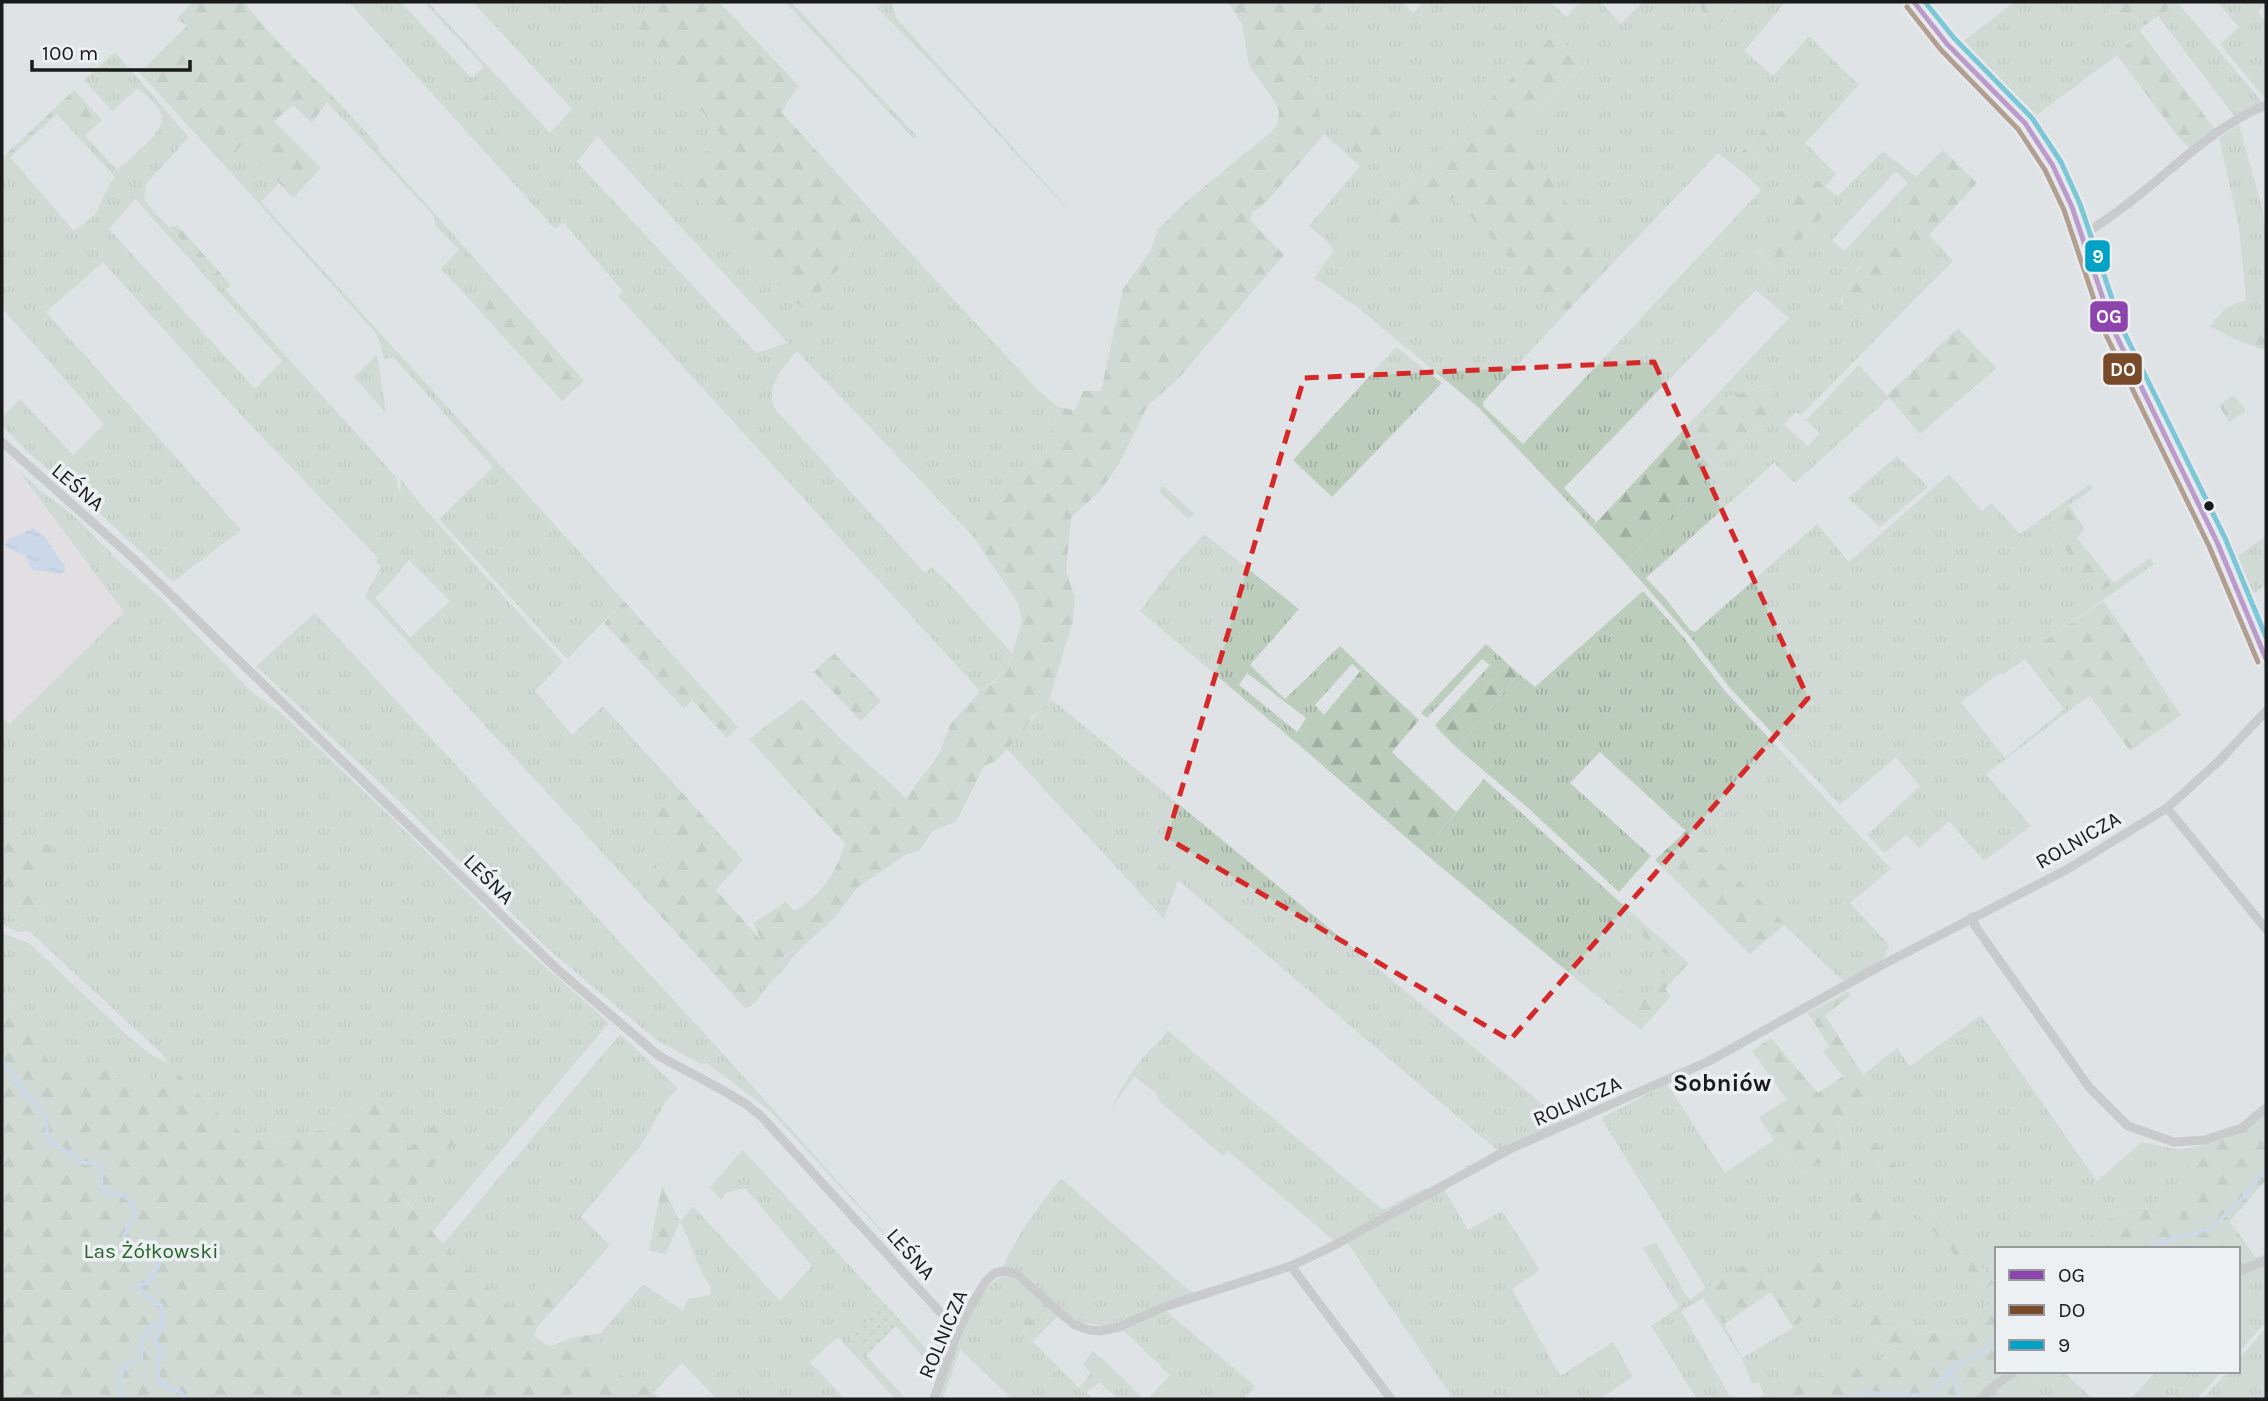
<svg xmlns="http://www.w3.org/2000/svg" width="2268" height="1401" viewBox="0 0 2268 1401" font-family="Karla,sans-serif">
<defs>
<pattern id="grass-tufts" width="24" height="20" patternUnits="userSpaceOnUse" patternTransform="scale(1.75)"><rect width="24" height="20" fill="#bccdbd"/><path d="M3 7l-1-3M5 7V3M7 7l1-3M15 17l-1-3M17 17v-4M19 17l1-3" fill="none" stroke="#a1afa2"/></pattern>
<pattern id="forest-firs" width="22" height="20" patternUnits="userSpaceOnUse" patternTransform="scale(1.75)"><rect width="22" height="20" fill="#bccdbd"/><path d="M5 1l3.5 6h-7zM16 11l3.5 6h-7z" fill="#a1afa2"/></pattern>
<pattern id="garden-dots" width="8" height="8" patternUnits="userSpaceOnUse" patternTransform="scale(1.75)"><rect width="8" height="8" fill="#bccdbd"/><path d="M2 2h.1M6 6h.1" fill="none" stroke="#a1afa2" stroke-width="1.8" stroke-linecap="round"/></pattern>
<pattern id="water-ripples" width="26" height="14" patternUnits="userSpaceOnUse" patternTransform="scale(1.75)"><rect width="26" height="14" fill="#b0caf0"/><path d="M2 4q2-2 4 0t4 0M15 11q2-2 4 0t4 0" fill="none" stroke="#97adcd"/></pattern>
</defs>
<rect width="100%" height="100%" fill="#e0e3e5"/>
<!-- commercial -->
<path fill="#e4d9e1" d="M2,451L124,612L10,724L2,719Z"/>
<!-- grass -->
<g fill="url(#grass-tufts)" fill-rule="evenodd">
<path d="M349,2H401L470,77H473L484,67L424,2H428L550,133L572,109L473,2H652L638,34L721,134L805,311L878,218L1037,389L1058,407L1046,451L997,492L983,511L972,535L797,351C783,368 763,389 776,410L925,573L931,567L945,579L1012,653C1007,670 995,682 980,691L618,296L623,291L563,222L555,229ZM471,81L509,119L496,132ZM597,136L788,343L756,353L577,162Z"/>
<path d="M785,2H791L917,136L914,139Z"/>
<path d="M884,2H891L897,19L1074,215C1007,147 946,74 877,8Z"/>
<path d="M1330,2H1403L1413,13L1423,2H1550L1567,17L1579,2H1601L1621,24L1643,2H1697L1714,29L1742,2H1786L1744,51L1773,76L1809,36L1859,85L1805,143L1836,174L1825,187L1808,175L1794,190L1785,222L1757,252L1777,269L1838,196L1883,151L1916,177L1899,201L1897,239L1857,269L1840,302L1856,320L1935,241L1953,261L1801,415L1796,412L1783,424L1808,446L1820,433L1806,420L1859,365L1889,398L1795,483L1774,463L1646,578L1666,599L1690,630L1695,632L1817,524L1849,562L1949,474L1982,511L1992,503L2020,534L2090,484L2093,488L2045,524L2099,593L2150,558L2154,564L2033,649L2075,706L1986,774L2031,826L1984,861L1949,821L1919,848L1906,835L1884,853L1867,835L1920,786L1896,757L1840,805L1730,688L1691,638L1625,563L1774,408L1771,384L1728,397L1686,427L1789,318L1756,290L1564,488L1596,522L1592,527L1478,407L1357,307L1314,278L1333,252L1331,245L1309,226L1360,166L1324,134L1313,84L1298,46L1309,28ZM1554,34L1587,63L1515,132L1611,265L1718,153L1731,163L1787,104L1796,113L1741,171L1761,190L1523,444L1484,407L1483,402L1563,316L1454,197L1399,233L1379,213ZM1896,171L1908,183L1844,251L1832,240ZM2025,659L2064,709L2005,758L1961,702L2000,673L2003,675Z"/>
<path d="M2014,2H2117L2098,18C2121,10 2126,11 2145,25L2117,55L2030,120L1956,47Z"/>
<path d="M2217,2H2266L2258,12L2266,22V100L2220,44L2239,27Z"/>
<path d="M2178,3L2263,103L2235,117L2158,16Z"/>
<path d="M115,52L189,137L146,184L144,200L397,478V488L401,491L400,478L422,506L563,662L535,691L572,735L603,706L678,788L648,820L676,850L636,889L365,596L381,567L374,559H379L241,415L103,262L46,312L241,530L173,582L81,496L32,456L2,426V417L20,399L73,455L104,424L2,308V165L10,157L74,231L95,215L110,183L115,177L57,114L61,110L117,170C128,160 165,132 162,117C160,106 145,95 138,88L112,111L84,80ZM135,199L282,361L257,387L254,388L109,229ZM409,560L450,601L410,637L375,598C388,587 397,573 409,560Z"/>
<path d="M335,99L378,145L380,152L491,277L470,300L441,269L459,250L435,225L434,216L327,102Z"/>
<path d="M2239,125L2262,207L2266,235V321L2244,317L2243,331L2237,340L2209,326L2227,307L2246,300L2239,227L2219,138Z"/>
<path d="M243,143L279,183L261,202L624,601L567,659L439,519L493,467L393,357L384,359L379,340L374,331L223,164Z"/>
<path d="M1396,347L1442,383L1332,497L1293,460Z"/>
<path d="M377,355L386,413L354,377Z"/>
<path d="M1897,456L1928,487L1880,527L1848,498Z"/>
<path d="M18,470L40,490L73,515L120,562L162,599L252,692L279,711L390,816L519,944L609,1023L432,1232L403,1197L460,1138L405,1152L397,1105L383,1097L310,1135L249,1139L217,1112L140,1093L53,1076L35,1023L2,995V933L29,943L127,1035L150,1054L168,1063L162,1054L31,933L41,925L46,909L29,876L53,848L26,834L2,815V719L10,724L124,612Z"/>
<path d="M1163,486L1195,514L1188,519L1159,491Z"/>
<path d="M1204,534L1299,609L1250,665L1285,699L1340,646L1363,668L1360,671L1352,664L1315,705L1324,715L1299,745L1140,611L1170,571ZM1247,673L1306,718L1297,732L1239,685Z"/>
<path d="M2266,536V585L2245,599L2231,561Z"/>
<path d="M1643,591L1684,638L1725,691L1891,869L1850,903L1889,945L1883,961L1843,981L1686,831L1600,752L1570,783L1651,856L1619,892L1527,807L1457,748L1519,674L1535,687Z"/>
<path d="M315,613L717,1047L955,1311L770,1111L707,1063L701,1064L655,1039L547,948L403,805L256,666Z"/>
<path d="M1486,644L1509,665L1441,732L1435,725L1490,665L1482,659L1427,718L1421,713Z"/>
<path d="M1050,698L1563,1121L1468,1169L1464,1166L1473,1164L1497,1150L1178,880L1164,919L1007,749C1020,734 1029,718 1046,709Z"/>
<path d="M1484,779L1624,906C1629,930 1657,947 1675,962L1638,1005L1603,975L1591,991L1423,852Z"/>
<path d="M2,907L28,931L18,932L2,924Z"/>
<path d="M808,942L791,959L786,967L770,983L753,1005L745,1008C754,1000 757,989 764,980C777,963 790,952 808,942Z"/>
<path d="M1981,1015L2097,1181L2142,1142L2180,1150L2204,1189L2163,1209L2127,1208L2105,1221L2082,1244L2071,1249H1997V1294C1986,1303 1975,1324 1964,1330C1936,1345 1861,1308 1837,1294L1844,1284L1773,1282L1758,1256L1706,1289L1742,1358L1793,1328L1822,1302L1852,1328L1900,1353L1764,1395L1759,1382L1752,1384L1742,1359L1703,1298L1681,1311L1730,1396L1734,1395L1736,1399H1697L1651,1326L1679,1307L1643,1248L1656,1242L1689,1300L1706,1288L1601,1118L1667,1084L1725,1173L1774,1140L1803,1174L1826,1159L1880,1232L1888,1225L1843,1166L1839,1121L1874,1095L1863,1075L1897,1048L1910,1066ZM1873,1141L1939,1221L1995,1282L1985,1289L1920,1216L1869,1154Z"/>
<path d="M1167,1030L1382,1209L1387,1208L1424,1188L1428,1190L1333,1240L1228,1151L1223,1156L1159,1101L1157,1094L1134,1076L1111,1109C1120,1090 1131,1072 1145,1055C1152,1046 1163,1041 1167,1030Z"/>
<path d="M620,1034L678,1088L666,1101L642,1144L581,1217L610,1245L561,1301L538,1285L511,1308L457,1260L443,1244Z"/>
<path d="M743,1150L884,1303L851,1339L906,1399H895L838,1337L810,1362L845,1399H717L682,1363L654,1392L587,1359L599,1344L601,1333L643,1284L683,1311L688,1299L710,1295L711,1287C695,1266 693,1245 680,1222L693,1206L780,1301L812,1266L745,1188L726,1193L721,1200L710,1187Z"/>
<path d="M1061,1178L1186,1288L1195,1293L1106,1327L1078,1321L1067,1314L1026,1275L1004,1267C1008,1247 1047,1195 1061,1178Z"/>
<path d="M1444,1189L1468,1230L1502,1211L1540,1270L1512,1289L1560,1376L1613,1342L1633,1377L1600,1399H1453L1347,1242Z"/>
<path d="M2266,1263V1322L2238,1353V1275Z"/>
<path d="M1003,1277L1013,1278L1028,1288L1025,1291L1046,1313L1035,1324L1014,1304L1027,1326L1023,1332L1085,1394L1087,1393L1094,1399H1009L1010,1397L960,1349L943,1399L940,1398C944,1369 973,1287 1003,1277Z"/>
<path d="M1166,1311L1256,1387L1242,1399H1161L1165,1397L1179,1376L1125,1329Z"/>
<path d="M944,1326L950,1331L949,1342L942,1366L929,1351L939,1339Z"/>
<path d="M2266,1328V1399H2203L2228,1371H2238V1360Z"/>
<path d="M1114,1370L1144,1399H1118L1098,1381Z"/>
<path d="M2044,1371H2063L2093,1399H2022L2027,1388Z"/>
<path d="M2156,1371H2222L2197,1399H2131Z"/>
</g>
<!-- forest -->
<g fill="url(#forest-firs)">
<path d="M192,2L244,3L273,37L335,99L327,102L312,123L293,105L274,121L321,168L293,198L243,144L223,164L140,73L187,26L177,19Z"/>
<path d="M652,2H719L799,86L781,112L878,218L805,311L680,182L721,134L637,34Z"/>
<path d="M1228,2H1330L1309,28L1298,46L1313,84L1324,134L1268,200L1252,213L1250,220L1284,255L1178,379L1148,405L1118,466L1099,492L1071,518L1066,571L1075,598L1073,621L1046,709L1032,716L1025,729L996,761L984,766L957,821L933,831L920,850L905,855L857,888L837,915L821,930L808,942L787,954L763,981L752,1002L745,1008L636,889L676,850L648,820L678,788L743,860L716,890L761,940L753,923L786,902L795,911C824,892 834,876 845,844L749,739L802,699L842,740L906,798L939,754L950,725L980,691L995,682L1010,660L1022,622L1018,603L972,535L983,511L997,492L1046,451L1058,407L1075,410L1083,391H1101L1123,289L1150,252L1158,229L1186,202L1272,131L1278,124L1279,111L1275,102L1249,66L1242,24Z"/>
<path d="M1697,2H1742L1714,30Z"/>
<path d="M2117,2H2177L2178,3L2145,25C2125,10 2119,9 2095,20Z"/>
<path d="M2140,31L2215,129L2190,148L2179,138L2117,55Z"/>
<path d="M1554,34L1587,62L1516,132L1611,265L1563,316L1454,198L1399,233L1379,213Z"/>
<path d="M471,81L509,119L496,132L451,83Z"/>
<path d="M74,90L102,120L85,136L60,111L2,165V158Z"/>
<path d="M1373,98L1407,127L1368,163L1339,136Z"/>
<path d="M1788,103L1796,113L1741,171L1731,163Z"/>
<path d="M1943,150L1977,183L1929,235L1935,241L1856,320L1844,322C1836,277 1865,263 1897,239L1899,201L1916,177Z"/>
<path d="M1809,175L1838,196L1777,269L1757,251L1785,222L1794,190Z"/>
<path d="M177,225L231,285L226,290L169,227Z"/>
<path d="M491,277L584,381L562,401L470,300Z"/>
<path d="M2244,316L2266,321V351L2237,340L2243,331Z"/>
<path d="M1958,328L1996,368L1920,434L1887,395Z"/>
<path d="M1772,384L1774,408L1625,563L1592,527L1686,427L1728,397Z"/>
<path d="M2234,395L2246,411L2229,422L2219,405Z"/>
<path d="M2070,506L2085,529L2077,538L2114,583L2099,593L2045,524Z"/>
<path d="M624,601L738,727L727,738L692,700L684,709L604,623Z"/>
<path d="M2104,601L2181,715L2130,751L2090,696L2075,706L2032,649Z"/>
<path d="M834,653L881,701L861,721L814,672Z"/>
<path d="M1509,665L1519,674L1457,748L1441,732Z"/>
<path d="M1363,668L1419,720L1392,752L1456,812L1423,852L1299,745Z"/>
<path d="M2,815L26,834L54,848L30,876L46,909L41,925L31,933L2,907Z"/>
<path d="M1686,831L1785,924L1750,954L1655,860Z"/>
<path d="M1624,906L1689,963L1665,989L1671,996L1641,1030L1591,991L1603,974L1638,1005L1675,962C1657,946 1629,931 1624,906Z"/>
<path d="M1849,991L1850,996L1825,1015L1875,1094L1839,1122L1843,1166L1888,1225L1879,1233L1826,1159L1803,1174L1774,1140L1759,1118L1787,1099L1752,1051L1771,1038L1818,1093L1843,1076L1823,1052L1829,1046L1808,1013Z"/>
<path d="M2,995L35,1023L53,1075L104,1065L140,1093L169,1065L217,1112L249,1139L310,1135L383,1097L397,1105L406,1151L448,1112L460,1138L403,1198L457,1260L510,1307L538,1285L561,1301L537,1327L534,1336L549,1347L571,1338L601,1333L599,1344L588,1359L652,1390L660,1399H2Z"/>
<path d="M2266,1115V1180L2230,1221L2255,1257L2266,1254L2238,1269V1249H2071L2082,1244L2105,1221L2127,1208L2163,1209L2203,1189L2180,1150C2217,1143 2236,1138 2266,1115Z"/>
<path d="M1873,1140L1939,1221L1995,1282L1985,1289L1920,1216L1869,1154Z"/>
<path d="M662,1185L680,1222L665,1255L649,1250Z"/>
<path d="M1758,1255L1773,1282L1827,1257L1845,1284L1837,1294C1862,1309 1937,1345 1964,1330C1975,1324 1986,1303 1997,1294V1371H2044L2027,1388L2022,1399H1754L1781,1389L1899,1352L1852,1328L1822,1303L1793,1328L1771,1292L1724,1324L1706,1289Z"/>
<path d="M1028,1288L1058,1316L1033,1341L1023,1331L1026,1326L1009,1309L1015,1304L1035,1324L1046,1314L1024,1291Z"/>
<path d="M1125,1329L1179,1376L1175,1386L1165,1398H1149L1170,1375L1123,1330Z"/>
<path d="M1093,1351L1114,1370L1085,1394L1079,1388L1091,1373L1083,1364Z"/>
</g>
<!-- garden -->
<path fill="url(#garden-dots)" d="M884,1303L942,1366L937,1369L933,1368L896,1326L866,1356L851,1339Z"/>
<!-- water -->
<path fill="url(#water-ripples)" d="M33,528L45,537L65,567V571L61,574L32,570L26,556L7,548L5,544L8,540Z"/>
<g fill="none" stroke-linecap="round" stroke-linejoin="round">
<!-- stream -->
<g stroke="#b0caf0" stroke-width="3.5">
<path d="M2,1059L23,1091L42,1111L45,1118L49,1141C62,1149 73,1154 85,1163C92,1162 97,1163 102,1167L101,1185L103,1190L112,1195L122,1194L133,1204L136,1213C124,1232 118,1242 131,1262L139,1258L142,1252L157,1258L159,1266L147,1283L139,1285C141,1298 154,1298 162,1307V1327L156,1336V1344L161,1347C159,1357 153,1381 166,1387C176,1391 179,1388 185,1399"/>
<path d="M2147,1249L2166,1240L2210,1229L2242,1199L2266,1169"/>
<path d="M1951,1371L1959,1399"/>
<path d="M123,1399L119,1380L124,1367L141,1359C144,1338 139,1330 162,1322"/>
<path d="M1852,1399L1865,1392L1895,1395H1933L1950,1369L1985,1350L1997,1337"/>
</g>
<!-- street -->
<g stroke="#aaabab" stroke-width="9">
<path d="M2082,236C2098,225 2115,214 2130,202C2175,168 2214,126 2266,105"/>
<path d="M2,442L135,560L559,971L659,1056L717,1087L746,1104L762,1117L939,1311L960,1326"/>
<path d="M2167,808L2266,929"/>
<path d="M1972,917L1975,926L2089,1087L2128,1126L2174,1142L2205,1140L2242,1128L2266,1108"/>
<path d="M1291,1266L1391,1399"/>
<path d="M2238,1272L2266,1260"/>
<path d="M934,1399L954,1341L967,1312L986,1281L995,1273L1004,1271L1018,1275L1073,1324L1089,1330L1100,1331L1119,1327L1164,1307L1291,1266L1329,1248L1510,1149L1709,1061L1880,966L2066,870L2167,808L2219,761L2266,711"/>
<path d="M1981,1399L1988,1391L2014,1371"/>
</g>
<!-- secondary -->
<path stroke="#a9aaab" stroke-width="12" d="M1914,2L1947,44L2025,123L2053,166L2072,207L2114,331L2217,542L2266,659"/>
<!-- bus-1 casing -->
<g stroke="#ecf0f3" stroke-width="10">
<path id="bus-1" d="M1914,2L1947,44L2025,123L2053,166L2072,207L2114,331L2217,542L2266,659"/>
</g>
<!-- bus-2 casing -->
<g stroke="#ecf0f3" stroke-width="10">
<path id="bus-2" d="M1907,7L1941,50L2018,129L2045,170L2064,210L2106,335L2209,546L2258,662"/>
</g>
<!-- bus-3 casing -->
<g stroke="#ecf0f3" stroke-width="10">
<path id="bus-3" d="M1925,2L1954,38L2032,118L2061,162L2080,204L2122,328L2225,538L2266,637"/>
</g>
<!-- bus-1 -->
<use href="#bus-1" stroke="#8e44ad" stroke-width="5"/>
<!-- bus-2 -->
<use href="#bus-2" stroke="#7a4b2a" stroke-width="5"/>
<!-- bus-3 -->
<use href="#bus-3" stroke="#01a2c5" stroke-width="5"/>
</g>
<!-- marked area -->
<path d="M0 0H2268V1401H0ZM1654,362L1808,698L1510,1040L1167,838L1304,378Z" fill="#e0e3e5" fill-opacity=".55" fill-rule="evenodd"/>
<path fill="none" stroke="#d62828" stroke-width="5" stroke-dasharray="14 9" stroke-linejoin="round" d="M1654,362L1808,698L1510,1040L1167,838L1304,378Z"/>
<!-- markers -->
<circle fill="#191a1b" stroke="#ecf0f3" stroke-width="2.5" cx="2209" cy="506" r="6"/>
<g text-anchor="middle" stroke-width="7" stroke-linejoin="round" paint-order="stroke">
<!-- street labels -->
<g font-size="21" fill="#191a1b" stroke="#ecf0f3">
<text transform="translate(78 487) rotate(40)" y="7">LEŚNA</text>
<text transform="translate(2078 840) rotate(-30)" y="7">ROLNICZA</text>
<text transform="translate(489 879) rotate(45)" y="7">LEŚNA</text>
<text transform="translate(1577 1101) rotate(-24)" y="7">ROLNICZA</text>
<text transform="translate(911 1254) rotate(48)" y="7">LEŚNA</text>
<text transform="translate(943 1334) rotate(-67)" y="7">ROLNICZA</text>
</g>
<!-- park labels -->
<g font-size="21" fill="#276628" stroke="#ecf0f3">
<text x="151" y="1258">Las Żółkowski</text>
</g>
<!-- quarter labels -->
<g font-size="24" font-weight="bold" fill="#191a1b" stroke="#ecf0f3">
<text x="1722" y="1091">Sobniów</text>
</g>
</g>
<g stroke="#ecf0f3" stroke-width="2.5">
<rect x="2084" y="239" width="27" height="34" rx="7" fill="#01a2c5"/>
<rect x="2089" y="300" width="40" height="33" rx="7" fill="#8e44ad"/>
<rect x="2102" y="352" width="41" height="34" rx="7" fill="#7a4b2a"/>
</g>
<g font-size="19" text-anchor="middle" font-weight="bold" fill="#fff">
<text x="2098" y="263">9</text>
<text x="2109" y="323">OG</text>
<text x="2123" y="376">DO</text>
</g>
<!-- border -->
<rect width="2268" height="1401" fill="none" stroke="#191a1b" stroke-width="7"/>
<!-- legend -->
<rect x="1995" y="1247" width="245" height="126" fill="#ecf0f3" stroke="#989a9d" stroke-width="2"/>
<rect x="2009" y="1270" width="35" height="10" fill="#8e44ad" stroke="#989a9d" stroke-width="2"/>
<text x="2058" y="1282" font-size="21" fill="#191a1b">OG</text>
<rect x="2009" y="1305" width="35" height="10" fill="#7a4b2a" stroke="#989a9d" stroke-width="2"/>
<text x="2058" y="1317" font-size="21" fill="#191a1b">DO</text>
<rect x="2009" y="1340" width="35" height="10" fill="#01a2c5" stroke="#989a9d" stroke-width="2"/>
<text x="2058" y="1352" font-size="21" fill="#191a1b">9</text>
<!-- scale -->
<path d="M32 60v10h158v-10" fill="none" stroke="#191a1b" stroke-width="3.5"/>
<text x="42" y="60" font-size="21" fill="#191a1b" stroke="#ecf0f3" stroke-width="5" paint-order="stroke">100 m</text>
</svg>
